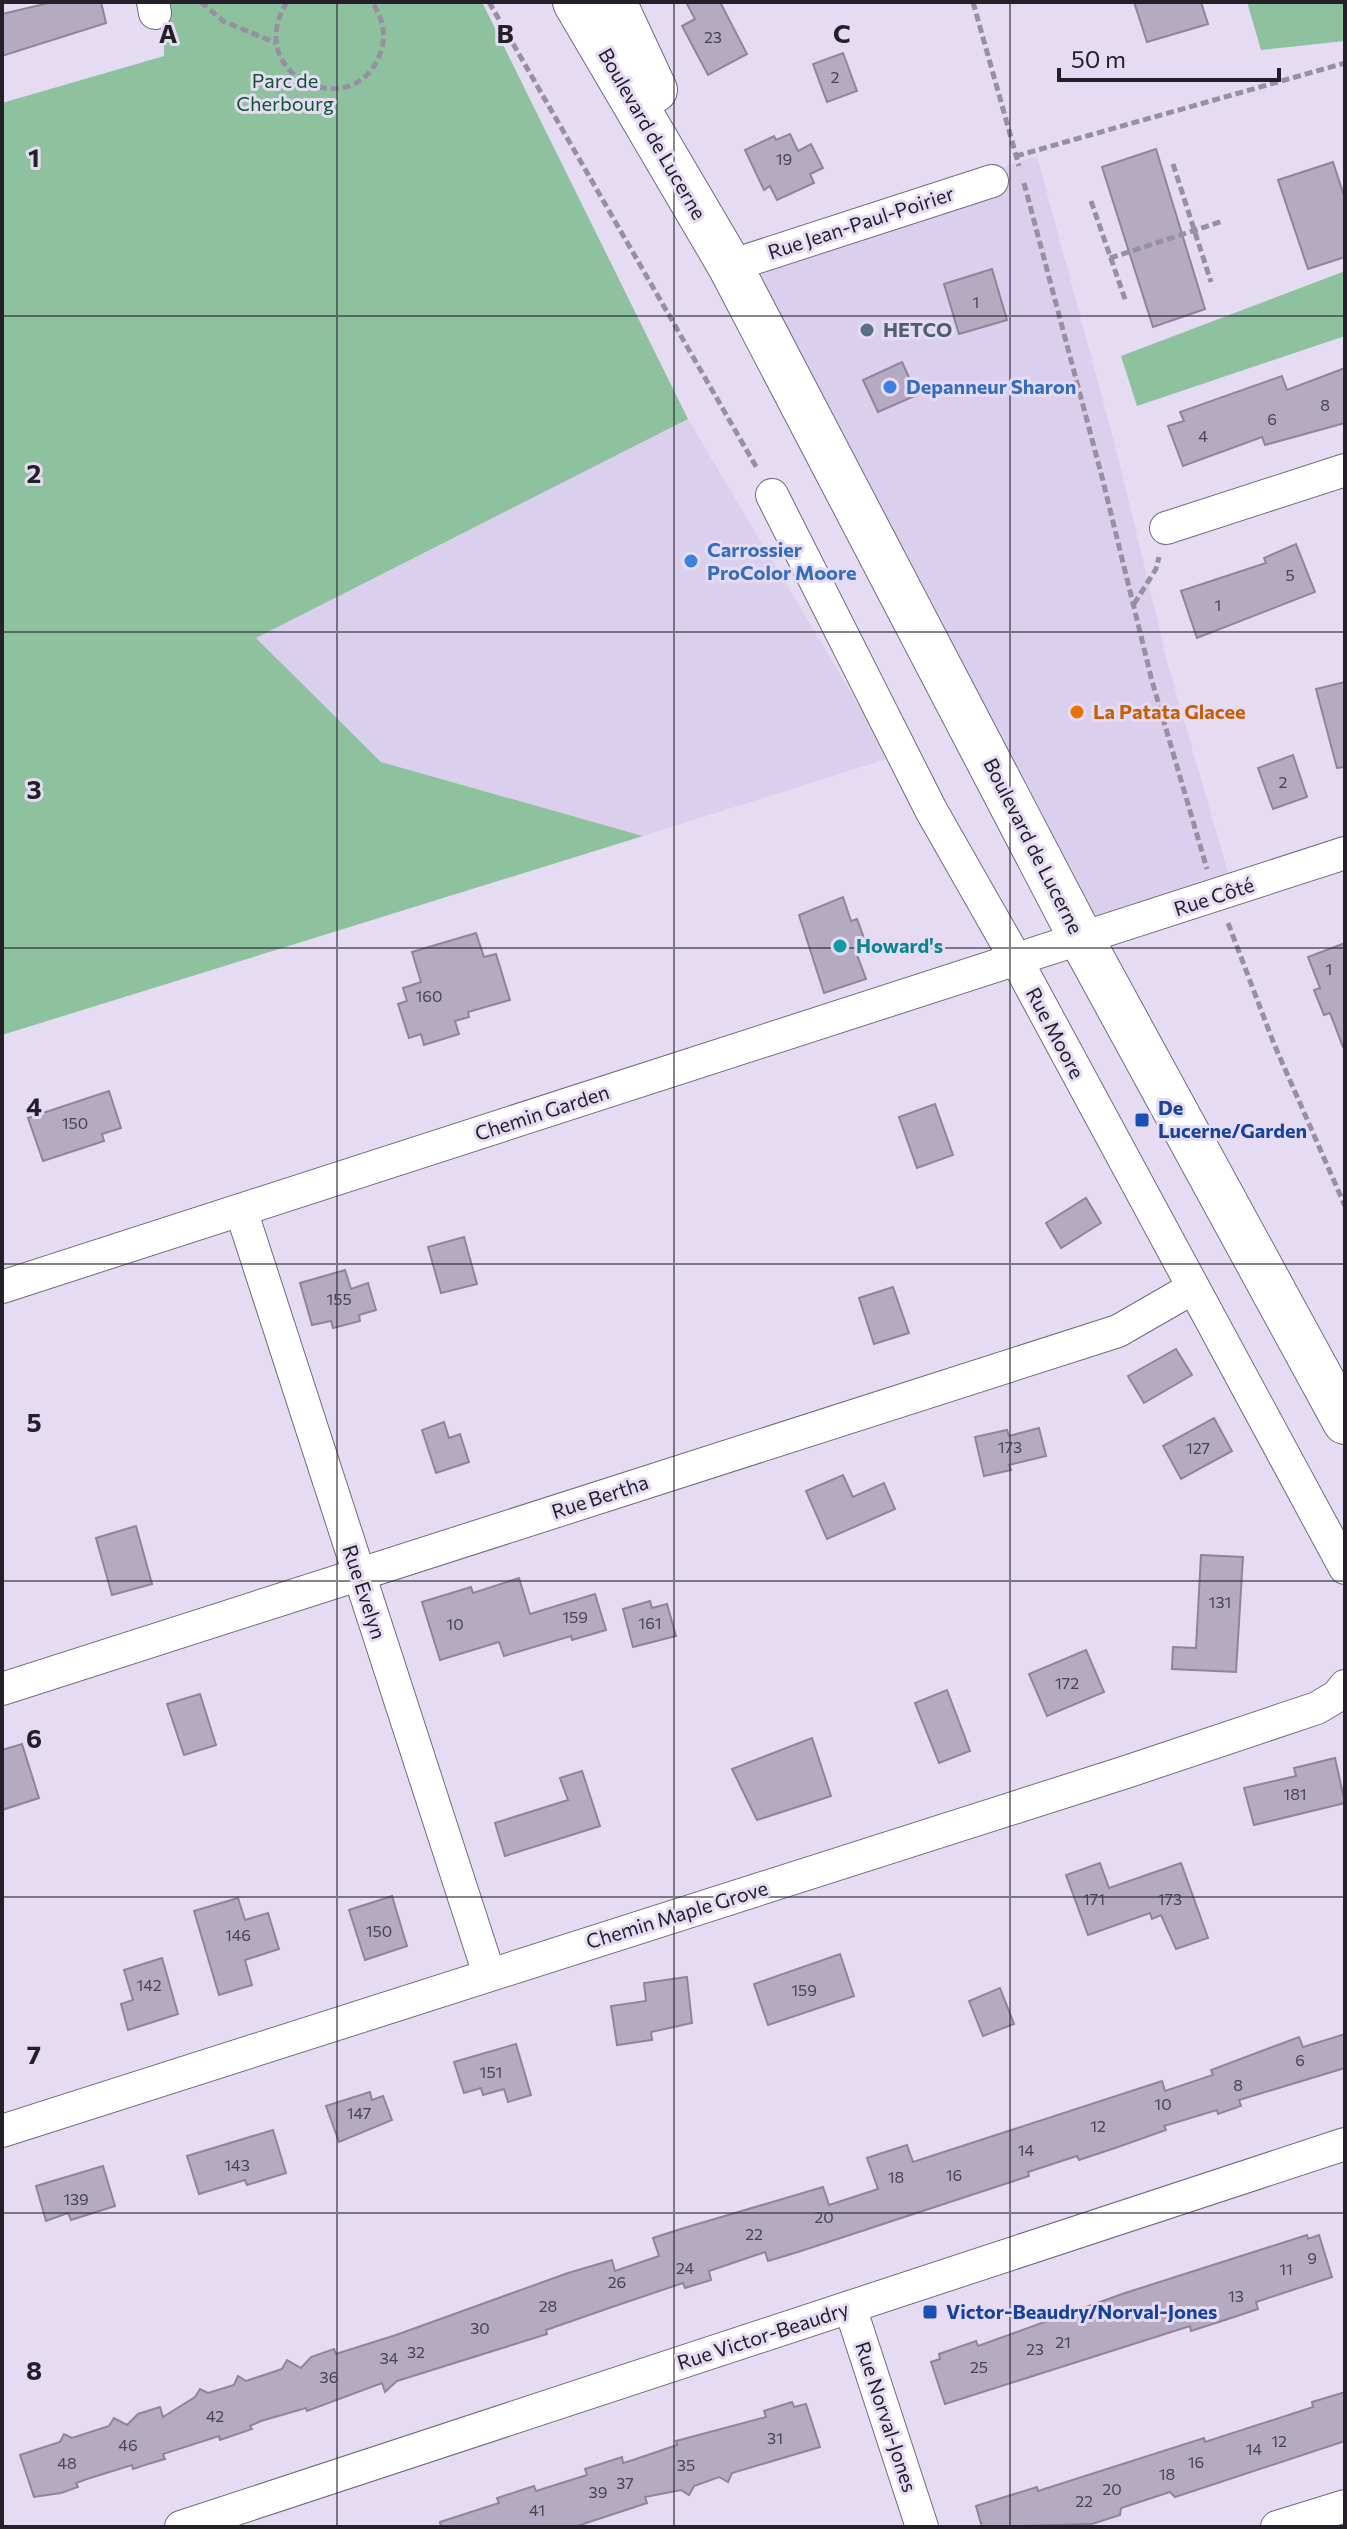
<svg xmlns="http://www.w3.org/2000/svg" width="1347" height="2529" viewBox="0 0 1347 2529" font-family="Commissioner,sans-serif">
<rect width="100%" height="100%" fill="#e5dcf4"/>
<!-- built -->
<g fill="#dbcfee">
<path d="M1037,156L1119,460L1168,665L1230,879L1098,923L746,249Z"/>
<path d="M688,419L890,758L643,836L381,762L256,638Z"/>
</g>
<!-- green -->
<g fill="#8ec29f">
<path d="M163,2H482L688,419L256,638L381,762L643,836L2,1035V103L164,56Z"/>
<path d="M1247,2H1345V41L1261,50Z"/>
<path d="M1345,271V336L1137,406L1121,356Z"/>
</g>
<!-- building -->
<g fill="#b4abc2" stroke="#8e859b" stroke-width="2">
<path d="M53,2H101L106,23L2,56V14Z"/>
<path d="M686,2H720L747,54L708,75L682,26L695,19Z"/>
<path d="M1134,2H1201L1208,24L1147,42Z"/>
<path d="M843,53L857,91L827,102L813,64Z"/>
<path d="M790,134L798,151L811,144L823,168L810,174L814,183L777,200L770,186L764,190L745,150L774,136L776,140Z"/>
<path d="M1156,149L1205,309L1153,327L1102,167Z"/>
<path d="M1333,162L1345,199V257L1308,269L1278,180Z"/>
<path d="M992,269L1007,320L959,334L944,284Z"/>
<path d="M902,362L917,395L878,412L863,380Z"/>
<path d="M1345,368V423L1265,445L1262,437L1183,466L1168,426L1184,421L1180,412L1282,376L1287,390Z"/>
<path d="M1296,544L1315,592L1197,638L1181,591L1266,563L1264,558Z"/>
<path d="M1345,682V767L1337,768L1316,689Z"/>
<path d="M1293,755L1307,797L1273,809L1258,768Z"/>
<path d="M843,897L851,921L857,919L868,949L856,952L866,979L824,993L799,915Z"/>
<path d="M476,933L484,957L496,954L510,1000L468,1012L469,1017L455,1021L459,1034L424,1045L421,1034L409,1038L398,1004L407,1001L403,988L421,982L412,952Z"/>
<path d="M1345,943V1047H1343L1330,1013L1324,1015L1314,990L1320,988L1308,957Z"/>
<path d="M109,1091L121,1128L102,1134L104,1141L43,1161L28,1118Z"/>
<path d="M935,1104L953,1155L917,1168L899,1117Z"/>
<path d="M1086,1198L1101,1223L1061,1248L1046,1223Z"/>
<path d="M464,1237L477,1284L441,1293L428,1247Z"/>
<path d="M345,1270L351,1289L368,1283L376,1310L359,1315L360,1321L333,1328L331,1321L312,1325L300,1283Z"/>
<path d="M893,1287L909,1333L874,1344L859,1298Z"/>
<path d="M1176,1349L1192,1375L1144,1403L1128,1376Z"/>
<path d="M1214,1418L1232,1451L1181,1479L1163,1446Z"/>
<path d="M444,1422L449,1438L460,1434L469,1462L436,1473L422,1430Z"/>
<path d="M1039,1428L1046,1456L1009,1465L1011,1470L984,1476L975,1437L1007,1430L1009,1436Z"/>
<path d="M843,1475L853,1497L884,1483L895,1509L827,1539L806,1491Z"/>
<path d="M136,1526L152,1584L112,1595L96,1538Z"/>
<path d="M1201,1555L1243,1557L1236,1672L1172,1669L1173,1647L1196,1648Z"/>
<path d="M519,1578L530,1614L595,1594L606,1630L572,1640L571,1636L504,1656L499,1642L440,1660L422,1602L471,1587L473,1593Z"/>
<path d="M650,1601L652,1608L667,1604L676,1636L633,1647L623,1609Z"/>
<path d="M1086,1650L1104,1692L1047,1716L1029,1674Z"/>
<path d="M947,1690L970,1751L939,1763L915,1703Z"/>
<path d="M200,1694L216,1745L184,1755L167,1704Z"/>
<path d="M812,1738L831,1796L757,1820L732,1769Z"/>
<path d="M22,1744L39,1798L2,1810V1750Z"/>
<path d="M1335,1758L1345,1803L1254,1825L1244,1788L1296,1776L1294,1768Z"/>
<path d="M582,1771L600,1826L505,1856L495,1823L568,1800L560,1778Z"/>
<path d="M1100,1863L1109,1888L1181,1863L1208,1938L1176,1949L1161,1915L1152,1919L1150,1913L1088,1935L1066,1875Z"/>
<path d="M392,1896L407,1946L365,1960L349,1910Z"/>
<path d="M238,1898L245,1920L268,1913L279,1949L245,1960L252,1985L219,1995L194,1911Z"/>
<path d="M840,1954L854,1996L768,2025L754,1984Z"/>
<path d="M162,1958L178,2014L128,2030L121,2004L133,2000L124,1970Z"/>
<path d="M687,1977L692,2023L651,2032L652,2040L617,2045L611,2006L646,2001L644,1983Z"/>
<path d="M1000,1988L1014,2024L983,2036L969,2001Z"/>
<path d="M1345,2034V2068L1239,2100L1241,2106L1218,2114L1217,2110L1164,2126L1166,2130L1118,2147L1079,2160L1077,2156L1028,2172L1029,2176L798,2252L768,2261L765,2252L709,2271L711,2280L685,2288L683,2283L615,2306L546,2330L547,2334L397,2381L385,2392L382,2383L307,2411L306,2408L261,2421L250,2426L252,2429L220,2440L219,2436L163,2454L165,2459L148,2464L133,2469L132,2465L87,2479L76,2483L78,2487L61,2493L34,2497L20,2455L60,2442L64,2434L72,2438L109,2426L114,2418L127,2425L138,2414L160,2407L163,2417L195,2397L200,2389L208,2393L234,2385L238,2376L246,2381L282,2369L287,2360L301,2368L311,2357L334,2349L336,2354L396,2335L568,2273L612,2260L615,2271L659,2256L653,2238L684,2228L823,2187L829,2205L878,2189L867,2158L907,2145L913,2162L1162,2081L1165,2091L1213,2075L1211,2070L1299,2037L1303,2047Z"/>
<path d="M516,2044L531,2095L508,2102L504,2089L483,2095L481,2088L464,2093L454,2062Z"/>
<path d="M370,2092L372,2100L383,2096L392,2120L339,2142L326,2106Z"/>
<path d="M273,2130L286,2173L247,2185L245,2180L199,2194L187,2156Z"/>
<path d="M103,2166L115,2206L71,2220L68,2213L46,2221L36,2186Z"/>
<path d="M1307,2235L1308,2239L1319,2235L1332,2277L1256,2302L1258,2309L1225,2320L1191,2331L1190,2326L945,2404L931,2362L940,2359L939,2354L976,2341L978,2346L1125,2293Z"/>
<path d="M1345,2392V2441L1175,2497L1170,2492L1121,2508L1120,2515L1092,2524L982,2527L976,2506L1037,2487L1038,2491L1204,2438L1205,2442L1313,2407L1312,2402Z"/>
<path d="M792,2402L794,2407L806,2404L820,2447L732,2473L728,2482L719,2477L694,2486L689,2495L681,2490L645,2497L647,2503L574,2527H441L440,2522L499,2503L497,2498L534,2486L536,2491L587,2475L585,2469L622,2457L623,2463L633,2460L677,2445L676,2441L766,2417L764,2411Z"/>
</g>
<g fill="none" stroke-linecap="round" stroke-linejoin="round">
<!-- street casing -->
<g stroke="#736a7f" stroke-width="34">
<g id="street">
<path d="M153,2L155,13"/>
<path d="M730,266L992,181"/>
<path d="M772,495L931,810L1017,961L1345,1568"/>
<path d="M1166,528L1345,470"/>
<path d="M241,1210L489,1974"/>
<path d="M2,1287L1345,853"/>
<path d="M2,1689L1118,1331L1191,1289"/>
<path d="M2,2131L1126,1772L1317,1708L1337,1696L1345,1686"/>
<path d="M850,2307L922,2527"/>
<path d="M181,2527L1345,2144"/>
<path d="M1277,2527L1345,2506"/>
</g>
</g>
<!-- secondary casing -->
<g stroke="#736a7f" stroke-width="46">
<g id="secondary">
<path d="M575,2L730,266L1082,940L1345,1422"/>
<path d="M614,2L655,90"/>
</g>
</g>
<!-- path -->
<g stroke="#9790a2" stroke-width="5" stroke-dasharray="8 4" stroke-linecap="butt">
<path d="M201,2L223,21L276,43"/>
<path d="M287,2C241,75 353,126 380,54C387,36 383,18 372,2"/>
<path d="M489,2L758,470"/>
<path d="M973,2L1019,166"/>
<path d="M1016,156L1345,63"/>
<path d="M1173,164L1211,282"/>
<path d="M1024,183L1102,477L1152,681L1207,869"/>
<path d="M1091,201L1126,302"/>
<path d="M1110,258L1223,221"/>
<path d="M1134,604L1156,569L1159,557"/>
<path d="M1228,923L1274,1044L1345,1206"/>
</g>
<!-- street -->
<use href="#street" stroke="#fff" stroke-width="32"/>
<!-- secondary -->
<use href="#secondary" stroke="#fff" stroke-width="44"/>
</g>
<!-- grid -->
<path fill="none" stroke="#242029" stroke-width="2" stroke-opacity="0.55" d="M337,2V2527M674,2V2527M1010,2V2527M2,316H1345M2,632H1345M2,948H1345M2,1264H1345M2,1581H1345M2,1897H1345M2,2213H1345"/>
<!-- markers -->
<circle fill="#5c6f8a" stroke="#e5dcf4" stroke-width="3" cx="867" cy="330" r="8"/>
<g fill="#3f7fe0" stroke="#e5dcf4" stroke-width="3">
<circle cx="890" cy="387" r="8"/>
<circle cx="691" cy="561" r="8"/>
</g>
<circle fill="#e8710a" stroke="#e5dcf4" stroke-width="3" cx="1077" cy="712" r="8"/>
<circle fill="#0f9aa8" stroke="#e5dcf4" stroke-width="3" cx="840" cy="946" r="8"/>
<g fill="#1a4fb4" stroke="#e5dcf4" stroke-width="3">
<rect x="1134" y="1112" width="16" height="16" rx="4"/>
<rect x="922" y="2304" width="16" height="16" rx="4"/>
</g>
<g text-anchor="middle" stroke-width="6" stroke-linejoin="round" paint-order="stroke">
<!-- number labels -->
<g font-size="16" fill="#48434f">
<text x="713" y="43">23</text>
<text x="835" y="83">2</text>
<text x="784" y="165">19</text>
<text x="976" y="308">1</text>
<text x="1325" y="411">8</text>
<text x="1272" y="425">6</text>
<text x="1203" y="442">4</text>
<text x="1290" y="581">5</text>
<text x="1218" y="611">1</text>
<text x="1283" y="788">2</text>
<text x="1329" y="975">1</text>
<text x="429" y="1002">160</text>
<text x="75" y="1129">150</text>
<text x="339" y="1305">155</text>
<text x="1010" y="1453">173</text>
<text x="1198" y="1454">127</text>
<text x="1220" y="1608">131</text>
<text x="575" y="1623">159</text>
<text x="650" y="1629">161</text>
<text x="455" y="1630">10</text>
<text x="1067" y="1689">172</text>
<text x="1295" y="1800">181</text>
<text x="1094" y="1905">171</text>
<text x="1170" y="1905">173</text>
<text x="379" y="1937">150</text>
<text x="238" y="1941">146</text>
<text x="149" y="1991">142</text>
<text x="804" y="1996">159</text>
<text x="1300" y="2066">6</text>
<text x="491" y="2078">151</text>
<text x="1238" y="2091">8</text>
<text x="1163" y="2110">10</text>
<text x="359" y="2119">147</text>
<text x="1098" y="2132">12</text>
<text x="1026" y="2156">14</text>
<text x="237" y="2171">143</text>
<text x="954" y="2181">16</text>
<text x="896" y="2183">18</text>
<text x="76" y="2205">139</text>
<text x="824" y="2223">20</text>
<text x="754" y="2240">22</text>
<text x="1312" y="2264">9</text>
<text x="685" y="2274">24</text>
<text x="1286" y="2275">11</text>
<text x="617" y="2288">26</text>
<text x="1236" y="2302">13</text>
<text x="548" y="2312">28</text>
<text x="480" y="2334">30</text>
<text x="1063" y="2348">21</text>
<text x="1035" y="2355">23</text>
<text x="416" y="2358">32</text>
<text x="389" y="2364">34</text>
<text x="979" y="2373">25</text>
<text x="329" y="2383">36</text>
<text x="215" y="2422">42</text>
<text x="775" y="2444">31</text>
<text x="1279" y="2447">12</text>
<text x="128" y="2451">46</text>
<text x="1254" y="2455">14</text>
<text x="1196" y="2468">16</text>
<text x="67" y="2469">48</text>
<text x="686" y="2471">35</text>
<text x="1167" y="2480">18</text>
<text x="625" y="2489">37</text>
<text x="1112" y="2495">20</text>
<text x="598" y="2498">39</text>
<text x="1084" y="2507">22</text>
<text x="537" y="2516">41</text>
</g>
<!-- park labels -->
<g font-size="20" fill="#0d542f" stroke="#e5dcf4">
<text x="285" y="88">Parc de<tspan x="285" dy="23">Cherbourg</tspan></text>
</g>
<!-- street labels -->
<g font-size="20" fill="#242029" stroke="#e5dcf4">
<text transform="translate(652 134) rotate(60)" y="7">Boulevard de Lucerne</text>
<text transform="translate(861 223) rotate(-18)" y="7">Rue Jean-Paul-Poirier</text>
<text transform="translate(1033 846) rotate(63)" y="7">Boulevard de Lucerne</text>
<text transform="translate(1214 897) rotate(-18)" y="7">Rue Côté</text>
<text transform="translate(1055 1033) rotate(62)" y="7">Rue Moore</text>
<text transform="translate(542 1113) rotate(-18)" y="7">Chemin Garden</text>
<text transform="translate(600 1497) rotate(-18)" y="7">Rue Bertha</text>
<text transform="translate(364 1592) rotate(72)" y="7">Rue Evelyn</text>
<text transform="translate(677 1915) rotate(-17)" y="7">Chemin Maple Grove</text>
<text transform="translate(763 2336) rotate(-18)" y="7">Rue Victor-Beaudry</text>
<text transform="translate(886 2417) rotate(72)" y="7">Rue Norval-Jones</text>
</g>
<!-- service labels -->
<g font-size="20" font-weight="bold" fill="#4e5e75" stroke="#e5dcf4" text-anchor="start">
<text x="883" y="337">HETCO</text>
</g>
<!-- shop labels -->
<g font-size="20" font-weight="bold" fill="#366cbe" stroke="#e5dcf4" text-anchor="start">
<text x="906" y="394">Depanneur Sharon</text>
<text x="707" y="557">Carrossier<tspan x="707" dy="23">ProColor Moore</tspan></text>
</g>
<!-- food labels -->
<g font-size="20" font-weight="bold" fill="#c56008" stroke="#e5dcf4" text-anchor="start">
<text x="1093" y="719">La Patata Glacee</text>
</g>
<!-- culture labels -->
<g font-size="20" font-weight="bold" fill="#0d838f" stroke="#e5dcf4" text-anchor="start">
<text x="856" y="953">Howard's</text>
</g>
<!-- transit labels -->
<g font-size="20" font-weight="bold" fill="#164399" stroke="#e5dcf4" text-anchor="start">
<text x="1158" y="1115">De<tspan x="1158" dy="23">Lucerne/Garden</tspan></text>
<text x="946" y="2319">Victor-Beaudry/Norval-Jones</text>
</g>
</g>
<g font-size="26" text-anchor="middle" font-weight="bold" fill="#242029" stroke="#e5dcf4" stroke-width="6" stroke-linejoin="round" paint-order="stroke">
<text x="168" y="43">A</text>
<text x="505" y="43">B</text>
<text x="842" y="43">C</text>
<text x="34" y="167">1</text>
<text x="34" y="483">2</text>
<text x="34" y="799">3</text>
<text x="34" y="1116">4</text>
<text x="34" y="1432">5</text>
<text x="34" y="1748">6</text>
<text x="34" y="2064">7</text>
<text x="34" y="2380">8</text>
</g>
<!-- border -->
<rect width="1347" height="2529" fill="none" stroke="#242029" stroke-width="8"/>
<!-- scale -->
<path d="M1059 68v12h220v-12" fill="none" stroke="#242029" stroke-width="4"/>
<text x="1071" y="68" font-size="24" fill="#242029" stroke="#e5dcf4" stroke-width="6" paint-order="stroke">50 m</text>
</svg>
